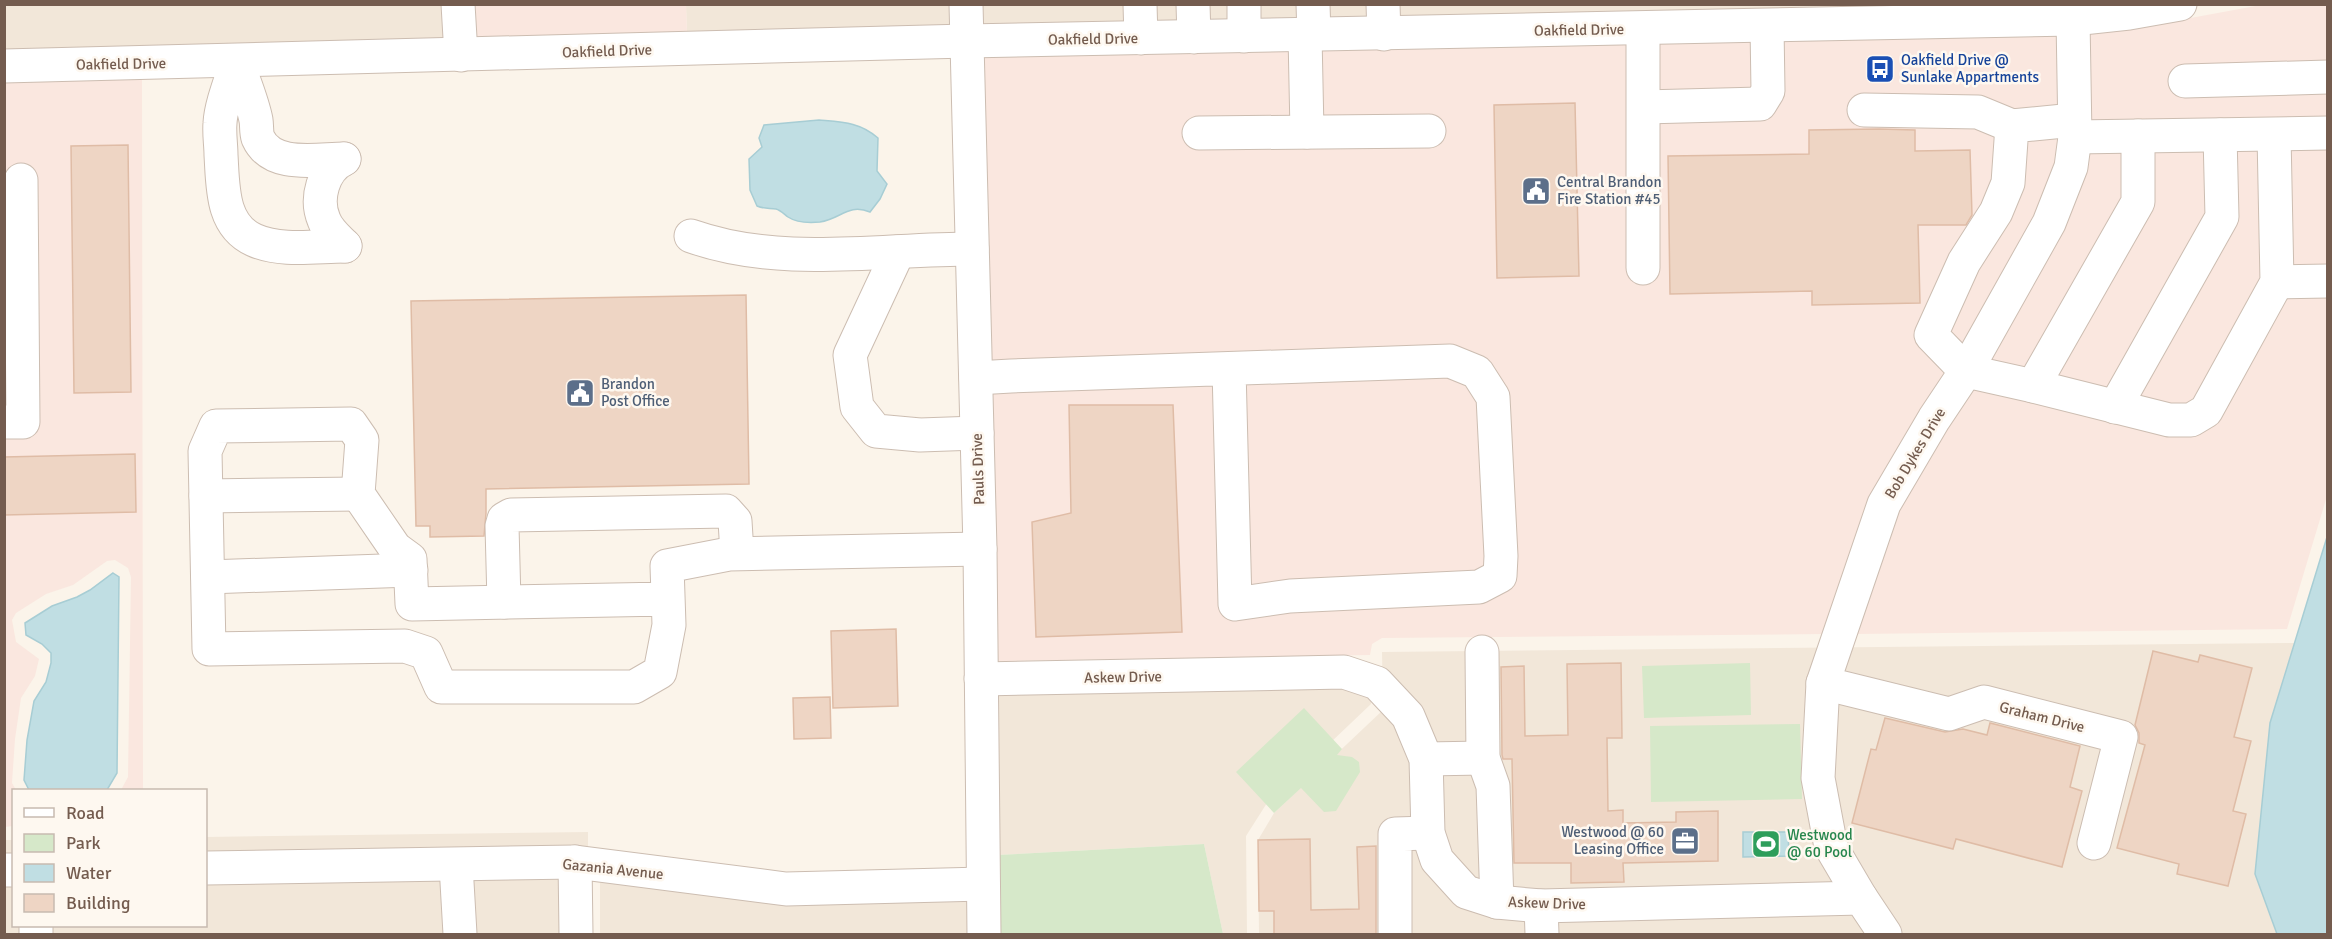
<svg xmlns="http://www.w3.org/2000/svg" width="2332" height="939" viewBox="0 0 2332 939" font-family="Signika,sans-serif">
<rect width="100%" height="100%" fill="#fbf4ea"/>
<!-- residential -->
<g fill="#f2e7d9">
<path d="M1851,4V8L981,25L980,5Z"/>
<path d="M4,5H466L467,39L5,51Z"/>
<path d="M686,5H952V25L687,33Z"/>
<path d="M2295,643L2270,723L2255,874L2277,934H1259L1258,840L1274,813L1383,710L1382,652Z"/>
<path d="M1342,688L1371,697V704L1267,803L1246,836L1247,934H1223L1204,844L997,855L995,695Z"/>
<path d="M588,832V934H5L4,840H13L14,926H206V837Z"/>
<path d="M600,881L969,900L970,934H600Z"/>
</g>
<!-- commercial -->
<g fill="#fae7df">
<path d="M466,5H686L687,33L467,39Z"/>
<path d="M2261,5H2327V496L2287,629L1855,634L1897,512L2062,229L2087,34L2131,29Z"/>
<path d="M2059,36L2061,136L2057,162L2037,216L1825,634L1382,638L1372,644L1370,655L995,661L981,57Z"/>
<path d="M142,79L143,790H121L128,777L131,577L128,568L115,560L107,561L73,585L46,594L16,613L12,620L16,642L39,659L35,676L21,698L15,739L12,783L16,790H14L13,826L5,827L4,83Z"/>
</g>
<!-- green -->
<g fill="#d6e8c9">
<path d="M1750,663L1751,715L1644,718L1642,666Z"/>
<path d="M1304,708L1342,749L1337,755L1352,757L1359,762L1360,772L1336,811L1324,812L1301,788L1274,813L1236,772Z"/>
<path d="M1800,724L1802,799L1651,802L1650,726Z"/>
<path d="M1204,844L1223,934H998L997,855Z"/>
</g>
<!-- water -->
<g fill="#c0dee3" stroke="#a7cdd4" stroke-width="1.5">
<path d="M819,120C842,122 860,122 878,138L877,171L887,184L880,199L870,212C848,203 841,219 820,222C809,223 797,223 788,217C784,214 780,210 776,209C769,208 764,209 757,206L750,190L749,159L762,147L759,138L764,125Z"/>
<path d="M2327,537V934H2277L2255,874L2270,723Z"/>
<path d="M113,573L119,577L117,773L107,790H29L24,780L27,740L34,701L46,682L51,663V653L42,644L26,635L25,623L52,606L77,597L90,590Z"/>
<path d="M1743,832H1788L1789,856L1743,857Z"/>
</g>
<!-- building -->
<g fill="#eed5c4" stroke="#dfbca6" stroke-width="1.5">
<path d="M1575,103L1579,276L1497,278L1494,105Z"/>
<path d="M1879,129L1915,130V151L1970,150L1972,215L1966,225H1918L1920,303L1812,305V291L1670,294L1668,156L1809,154V130Z"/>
<path d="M128,145L131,392L74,393L71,146Z"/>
<path d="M746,295L749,484L486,489V513L484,536L430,537V526H416L411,301Z"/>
<path d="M1069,405H1173L1182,632L1036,637L1032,522L1071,513Z"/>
<path d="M135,454L136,512L4,515V457Z"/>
<path d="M896,629L898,706L833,708L831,631Z"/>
<path d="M2153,651L2198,662L2200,655L2252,668L2234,737L2251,741L2233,811L2246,814L2228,886L2177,874L2179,864L2117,848L2145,745L2139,743V733L2135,725Z"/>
<path d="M1621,663L1622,738H1607L1608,811L1623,810V823L1676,822V812L1718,811V861L1623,863L1624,882L1571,883V863H1514L1512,759H1503L1502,755L1501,667L1524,666L1525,736L1568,735L1567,664Z"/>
<path d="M830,697L831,738L794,739L793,698Z"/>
<path d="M1885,718L1945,732L1963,729L1987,735L1990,723L2080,746L2070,787L2082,791L2062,867L1956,839L1953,849L1852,823L1871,749L1876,750Z"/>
<path d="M1310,839L1311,910L1359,909L1357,847L1376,846V934H1274V911H1259L1258,840Z"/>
</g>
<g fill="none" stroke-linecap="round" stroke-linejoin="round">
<!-- minor casing -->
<g stroke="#ccbdb1" stroke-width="35">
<g id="minor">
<path d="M458,4L461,55"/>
<path d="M966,4L980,549L984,934"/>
<path d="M1140,4L1141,38"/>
<path d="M1193,4L1194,37"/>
<path d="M1244,4V36"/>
<path d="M1313,4L1314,35"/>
<path d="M1383,4L1384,34"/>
<path d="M1643,29V268"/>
<path d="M1305,35L1307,132"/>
<path d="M4,66L967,41L2073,19L2129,13L2180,4"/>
<path d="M2185,81L2328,77"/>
<path d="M1644,107L1760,104L1768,91L1767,26"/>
<path d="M1864,110L1978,112L2012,126"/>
<path d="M2074,120L2012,126L2008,183L1996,212L1964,262L1931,335L1966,371L2033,386L2138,202V136"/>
<path d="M1199,133L1429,131"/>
<path d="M2075,137L2328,133"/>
<path d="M344,159C317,159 272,169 258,138C256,132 257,126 256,120C252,100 243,80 237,61C231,80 221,105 220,123C219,134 221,145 221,155C223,186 221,225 254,240C280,252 317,246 345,246"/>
<path d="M344,159C323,169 315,199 324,220C328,231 337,238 345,246"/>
<path d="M691,236C782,268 879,249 972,249"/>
<path d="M898,252L850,355L857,407L876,431L920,435L977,433"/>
<path d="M2277,282L2328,281"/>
<path d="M976,378L1011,376L1450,361L1477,372L1493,397L1501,556L1500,576L1479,587L1290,596L1235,604L1229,369"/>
<path d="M2033,386L2169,420H2191L2206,411L2277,282L2274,135"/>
<path d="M2115,407L2222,217L2220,135"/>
<path d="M4,422H23L21,180"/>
<path d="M206,496L358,494"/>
<path d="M208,577L411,570"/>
<path d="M667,599L412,604L410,559L395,548L358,494L362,440L351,424L216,426L205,451L209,649L405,646L426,653L441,687H634L660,672L669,625L667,566L729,554L980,549"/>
<path d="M504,602L502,526L504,519L511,515L726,511L735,521L737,553"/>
<path d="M1482,652L1483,758L1493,786L1497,902"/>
<path d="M981,679L1344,672L1377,683L1408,716L1426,759L1428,833L1437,860L1466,892L1497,902L1541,906L1861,898L1885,934"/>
<path d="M1823,683L1949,714L1984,702L2121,737L2094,843"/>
<path d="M1426,759L1483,758"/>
<path d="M575,862L576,934"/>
<path d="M456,865L460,934"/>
<path d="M206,868L575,862L786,889L983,884"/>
<path d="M4,870H14"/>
<path d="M1861,898L1831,847L1818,778L1823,683L1884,504L1934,419L1966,371L2049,223L2071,167L2075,137L2073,19"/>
<path d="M1541,906L1542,934"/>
<path d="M36,926V934"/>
<path d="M1395,934V834L1428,833"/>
</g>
</g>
<!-- minor -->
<use href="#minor" stroke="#fff" stroke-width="33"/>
</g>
<!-- icons -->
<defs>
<g id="bus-square" transform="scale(1.5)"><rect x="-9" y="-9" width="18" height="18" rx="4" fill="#1a4fb4" stroke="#fef8f0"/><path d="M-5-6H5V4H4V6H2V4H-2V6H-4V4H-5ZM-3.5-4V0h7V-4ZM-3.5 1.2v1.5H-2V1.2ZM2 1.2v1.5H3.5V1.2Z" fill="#fff"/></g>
<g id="civic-square" transform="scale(1.5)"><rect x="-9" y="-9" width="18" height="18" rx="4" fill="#5c6f8a" stroke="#fef8f0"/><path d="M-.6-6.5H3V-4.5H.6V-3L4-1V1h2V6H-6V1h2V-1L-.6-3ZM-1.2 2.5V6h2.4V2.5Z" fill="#fff"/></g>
<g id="office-square" transform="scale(1.5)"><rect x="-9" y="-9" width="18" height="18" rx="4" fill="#5c6f8a" stroke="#fef8f0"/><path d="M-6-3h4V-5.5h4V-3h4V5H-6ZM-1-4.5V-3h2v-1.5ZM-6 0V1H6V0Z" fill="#fff"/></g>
<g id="stadium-square" transform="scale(1.5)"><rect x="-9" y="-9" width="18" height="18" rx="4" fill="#2e9e5b" stroke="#fef8f0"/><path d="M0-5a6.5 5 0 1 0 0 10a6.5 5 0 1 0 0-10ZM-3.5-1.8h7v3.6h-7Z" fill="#fff"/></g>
</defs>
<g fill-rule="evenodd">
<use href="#bus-square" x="1880" y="69"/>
<use href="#civic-square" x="1536" y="191"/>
<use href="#civic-square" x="580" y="393"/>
<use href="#office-square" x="1685" y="841"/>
<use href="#stadium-square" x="1766" y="844"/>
</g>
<g text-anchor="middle" stroke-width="5" stroke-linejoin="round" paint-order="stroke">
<!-- street labels -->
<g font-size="15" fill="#745c4f" stroke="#fef8f0">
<text transform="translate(1579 30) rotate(-1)" y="5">Oakfield Drive</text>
<text transform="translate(1093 39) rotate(-1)" y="5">Oakfield Drive</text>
<text transform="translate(607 51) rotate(-2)" y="5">Oakfield Drive</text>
<text transform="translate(121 64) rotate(-1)" y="5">Oakfield Drive</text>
<text transform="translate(1915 453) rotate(-59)" y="5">Bob Dykes Drive</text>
<text transform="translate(978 469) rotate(-92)" y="5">Pauls Drive</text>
<text transform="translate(1123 677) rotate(-1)" y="5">Askew Drive</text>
<text transform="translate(2042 717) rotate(14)" y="5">Graham Drive</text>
<text transform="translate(613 869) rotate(6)" y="5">Gazania Avenue</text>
<text transform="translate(1547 903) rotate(2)" y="5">Askew Drive</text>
</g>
<!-- transit labels -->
<g font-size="15" fill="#164399" stroke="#fef8f0" text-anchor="start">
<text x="1901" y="65">Oakfield Drive @<tspan x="1901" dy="17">Sunlake Appartments</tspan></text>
</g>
<!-- service labels -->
<g font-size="15" fill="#4e5e75" stroke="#fef8f0" text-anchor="start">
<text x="1557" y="187">Central Brandon<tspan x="1557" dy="17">Fire Station #45</tspan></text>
<text x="601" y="389">Brandon<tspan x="601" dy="17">Post Office</tspan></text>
<text x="1664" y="837" text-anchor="end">Westwood @ 60<tspan x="1664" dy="17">Leasing Office</tspan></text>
</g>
<!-- leisure labels -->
<g font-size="15" fill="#27864d" stroke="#fef8f0" text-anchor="start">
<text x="1787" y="840">Westwood<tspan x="1787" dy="17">@ 60 Pool</tspan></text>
</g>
</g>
<!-- border -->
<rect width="2332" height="939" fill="none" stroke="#745c4f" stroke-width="12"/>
<!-- legend -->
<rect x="12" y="789" width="195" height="138" fill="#fef8f0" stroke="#c7bab0" stroke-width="1.5"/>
<rect x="24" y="808" width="30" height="9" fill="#ffffff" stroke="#c7bab0" stroke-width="1.5"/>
<text x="66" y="819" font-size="18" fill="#745c4f">Road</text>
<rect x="24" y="834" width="30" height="18" fill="#d6e8c9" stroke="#c7bab0" stroke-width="1.5"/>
<text x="66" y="849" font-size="18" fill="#745c4f">Park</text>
<rect x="24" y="864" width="30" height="18" fill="#c0dee3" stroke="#c7bab0" stroke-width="1.5"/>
<text x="66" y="879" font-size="18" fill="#745c4f">Water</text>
<rect x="24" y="894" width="30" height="18" fill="#eed5c4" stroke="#c7bab0" stroke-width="1.5"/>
<text x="66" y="909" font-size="18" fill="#745c4f">Building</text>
</svg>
